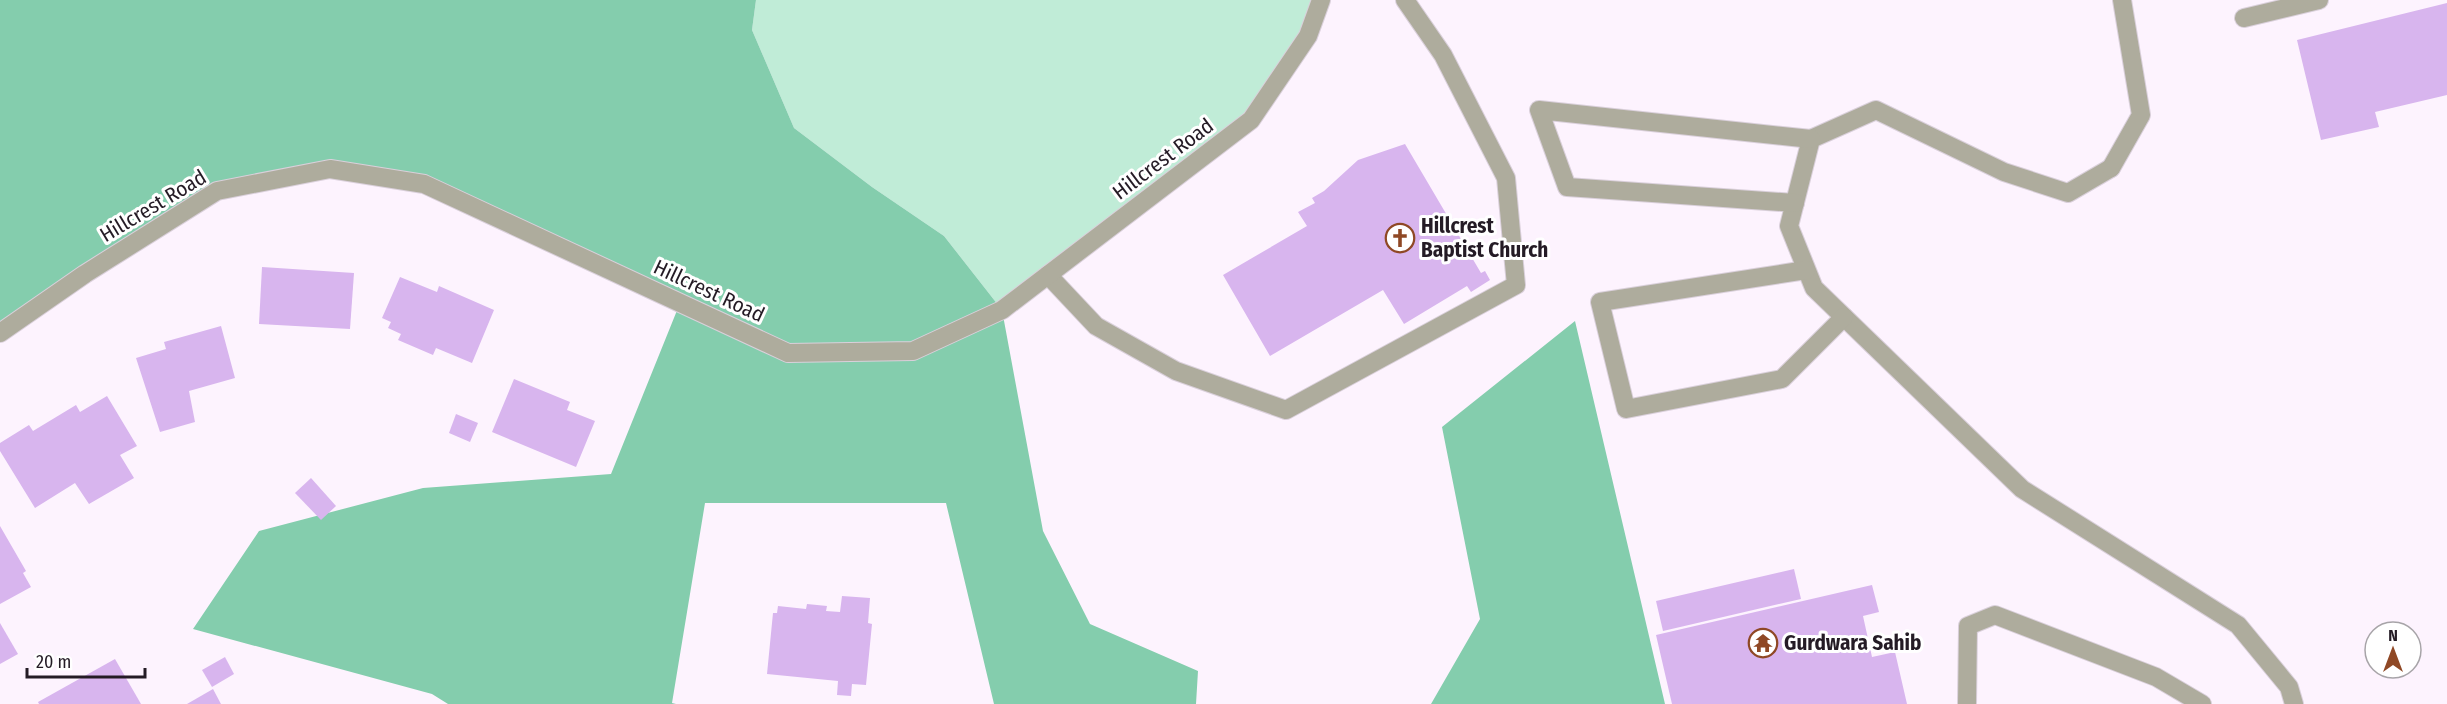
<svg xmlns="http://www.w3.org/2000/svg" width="2447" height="704" viewBox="0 0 2447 704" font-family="'Fira Sans Condensed',sans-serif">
<rect width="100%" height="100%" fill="#fdf3fe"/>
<!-- green -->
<path fill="#c0ecd7" d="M756,0H1321L1251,120L1002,310L944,236L872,187L794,128L752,30Z"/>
<!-- forest -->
<g fill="#84cdad">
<path d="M0,0H756L752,30L794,128L872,187L944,236L1002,310L1043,531L1090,624L1198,671L1196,704H994L946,503H705L672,703L676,704H448L432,694L193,629L259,531L423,488L611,474L680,303L424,184L330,169L217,191L0,333Z"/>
<path d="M1575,321L1665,704H1431L1480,619L1442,427Z"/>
</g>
<!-- building -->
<g fill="#d8b5ee">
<path d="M2447,3V95L2375,112L2379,127L2321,140L2297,40Z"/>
<path d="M1405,144L1481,273L1485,271L1490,280L1471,292L1467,286L1404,324L1383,290L1270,356L1223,275L1307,226L1298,212L1315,203L1312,198L1324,191L1358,160Z"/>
<path d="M262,267L354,273L350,329L259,324Z"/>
<path d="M400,277L437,292L439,286L494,310L472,363L436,348L433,355L398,340L401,334L388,328L391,322L382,318Z"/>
<path d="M221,326L235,378L189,391L195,422L160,432L136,358L166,349L164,342Z"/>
<path d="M514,379L570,402L567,410L595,421L576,467L492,432Z"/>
<path d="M107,396L137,446L120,455L134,478L89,504L75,483L35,508L0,451V443L29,425L33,431L76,405L80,412Z"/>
<path d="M456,414L478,423L470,442L449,433Z"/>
<path d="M311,478L336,506L321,520L295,493Z"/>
<path d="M0,526L26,571L23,573L31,587L0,604Z"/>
<path d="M1794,569L1801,599L1663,631L1656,601Z"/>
<path d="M1872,585L1879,612L1863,616L1872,657L1895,652L1907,704H1672L1656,635Z"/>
<path d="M842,596L870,598L868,623L872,624L866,685L852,684L851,696L837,695L838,681L767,674L773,613H777L778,606L806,609L807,604L827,606L826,611L840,612Z"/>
<path d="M0,623L18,654L0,664Z"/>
<path d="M225,657L234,674L212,687L202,670Z"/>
<path d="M115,659L141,704H39L38,702Z"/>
<path d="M213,689L221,704H187Z"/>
</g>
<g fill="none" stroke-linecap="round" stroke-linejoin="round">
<!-- lane casing -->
<g stroke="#dad0db" stroke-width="20">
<g id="lane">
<path d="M2111,168L2068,193L2004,172L1876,110L1811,139L1789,226L1814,288L2022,489L2238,625L2289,687L2294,704"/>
<path d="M1795,203L1567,187L1539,110L1811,139"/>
<path d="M1806,270L1600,302L1626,409L1782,379L1844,317"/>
<path d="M1048,275L1096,326L1176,371L1286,410L1516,285L1506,178L1443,55L1405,0"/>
<path d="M1967,704L1968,626L1995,615L2156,677L2202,704"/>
</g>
</g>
<!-- street casing -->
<g stroke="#dad0db" stroke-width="20">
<g id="street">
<path d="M2244,18L2319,0"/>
<path d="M2111,168L2141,115L2122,0"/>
<path d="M0,333L85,274L217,191L330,169L424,184L788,353L913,351L1002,310L1251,120L1308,36L1321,0"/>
</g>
</g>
<!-- lane -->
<use href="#lane" stroke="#aeac9d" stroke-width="18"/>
<!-- street -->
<use href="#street" stroke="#aeac9d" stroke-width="18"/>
</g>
<!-- icons -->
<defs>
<g id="church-ring" transform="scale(1.5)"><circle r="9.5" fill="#fff" stroke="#8f4825" stroke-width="1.5"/><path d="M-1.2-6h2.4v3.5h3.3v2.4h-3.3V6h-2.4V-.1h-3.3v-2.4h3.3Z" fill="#8f4825"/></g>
<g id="temple-ring" transform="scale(1.5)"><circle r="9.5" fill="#fff" stroke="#8f4825" stroke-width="1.5"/><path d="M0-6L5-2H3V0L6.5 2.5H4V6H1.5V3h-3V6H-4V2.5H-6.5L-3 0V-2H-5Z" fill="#8f4825"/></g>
</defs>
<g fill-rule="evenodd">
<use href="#church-ring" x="1400" y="238"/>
<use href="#temple-ring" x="1763" y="643"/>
</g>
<g text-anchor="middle" stroke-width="6" stroke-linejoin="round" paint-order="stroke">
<!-- street labels -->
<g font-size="21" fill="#241b25" stroke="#fff">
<text transform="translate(1163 159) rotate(-37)" y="7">Hillcrest Road</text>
<text transform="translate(153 206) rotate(-31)" y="7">Hillcrest Road</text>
<text transform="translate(709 291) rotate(25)" y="7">Hillcrest Road</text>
</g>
<!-- poi labels -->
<g font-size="21" font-weight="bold" fill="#241b25" stroke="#fff" text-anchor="start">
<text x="1421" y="233">Hillcrest<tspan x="1421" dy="24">Baptist Church</tspan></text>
<text x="1784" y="650">Gurdwara Sahib</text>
</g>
</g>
<!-- north arrow -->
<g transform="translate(2393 650)"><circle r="28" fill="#ffffff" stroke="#a7a4a8" stroke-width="1.5"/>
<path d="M0-4.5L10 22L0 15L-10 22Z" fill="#8f4825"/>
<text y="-9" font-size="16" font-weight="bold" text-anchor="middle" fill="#241b25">N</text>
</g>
<!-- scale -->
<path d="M27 668v9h118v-9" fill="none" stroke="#241b25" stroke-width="3"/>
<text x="36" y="668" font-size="18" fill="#241b25" stroke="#ffffff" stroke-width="4.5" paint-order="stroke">20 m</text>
</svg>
